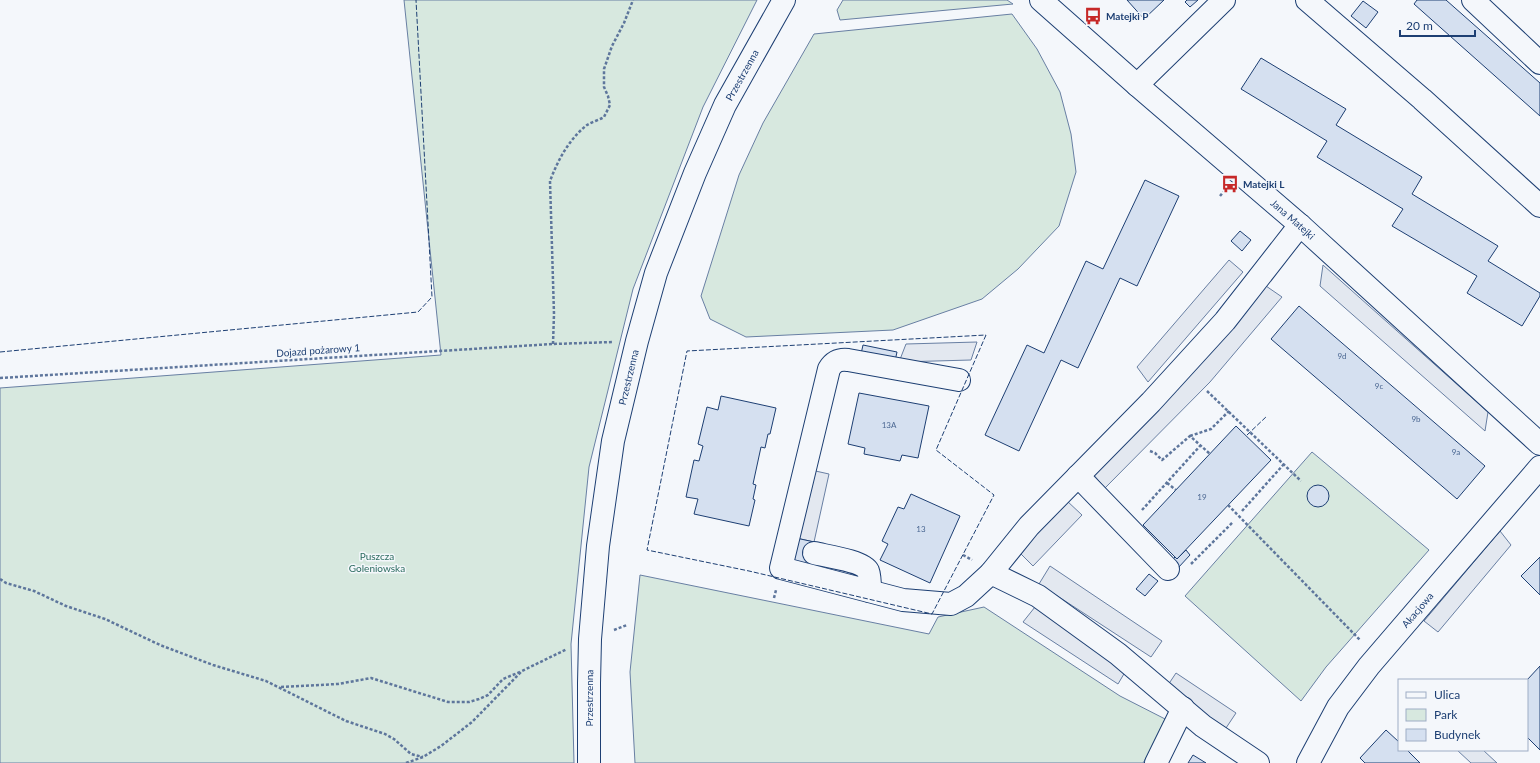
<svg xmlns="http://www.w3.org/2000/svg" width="1540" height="763" viewBox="0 0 1540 763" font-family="Lato,sans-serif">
<rect width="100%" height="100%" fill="#f4f7fb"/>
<!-- green -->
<g fill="#d7e8df" stroke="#687fa3">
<path d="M404,0H757L703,107L633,289L589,467L571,644L574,763H0V388L441,355Z"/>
<path d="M843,0H1007L1013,4L840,20L837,10Z"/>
<path d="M1012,14L1037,49L1060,92L1071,134L1076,172L1059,226L1018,269L982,299L893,330L746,337L710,319L701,296L739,175L763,123L814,34Z"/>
<path d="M1312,452L1429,550L1326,667L1301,701L1185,596Z"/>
<path d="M640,575L929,634L938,617L984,607L1120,696L1169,721L1143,763H635L630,672Z"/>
</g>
<!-- parking -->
<g fill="#e3e8f0" stroke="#687fa3">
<path d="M1229,260L1243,272L1148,382L1137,367Z"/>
<path d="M1323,265L1488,412L1485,431L1320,286Z"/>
<path d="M1266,286L1282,297L1210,382L1105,488L1092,473Z"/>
<path d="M977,342L971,360L899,362L906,344Z"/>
<path d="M811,470L829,474L814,542L796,538Z"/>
<path d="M1066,500L1082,515L1033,566L1018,551Z"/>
<path d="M1500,531L1511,545L1438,632L1424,621Z"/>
<path d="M1050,566L1162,641L1151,657L1039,584Z"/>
<path d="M1035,607L1128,667L1118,684L1023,622Z"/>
<path d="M1176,673L1236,713L1226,728L1166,688Z"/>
<path d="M1457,750H1483L1497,763H1471Z"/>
</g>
<!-- building -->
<g fill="#d5e0f0" stroke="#1d3f73">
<path d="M1127,0H1164L1144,19Z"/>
<path d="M1187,0H1198L1190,7L1185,2Z"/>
<path d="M1417,0H1446L1540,83V116L1414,4Z"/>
<path d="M1363,1L1378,12L1366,28L1351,16Z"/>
<path d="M1261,58L1346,109L1336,125L1422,177L1412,194L1498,246L1488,261L1540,293V296L1522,326L1467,293L1477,276L1392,226L1403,209L1317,157L1327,141L1241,89Z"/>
<path d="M1145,180L1179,196L1137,286L1120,278L1078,368L1061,360L1019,451L985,435L1027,345L1044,353L1086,261L1103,269Z"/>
<path d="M1240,231L1251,240L1242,251L1231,241Z"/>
<path d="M1299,306L1485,466L1457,499L1271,339Z"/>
<path d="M863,345L897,352L895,361L861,354Z"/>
<path d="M859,393L929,406L918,458L902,455L900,461L864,454L865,448L848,444Z"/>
<path d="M721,396L776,408L770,434H768L765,448L761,447L753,484L756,485L753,499L755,500L749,526L694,514L698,499L686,497L694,460L699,461L703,446L698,444L707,407L718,410Z"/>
<path d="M1236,426L1271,460L1177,559L1143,525Z"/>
<circle cx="1318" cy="496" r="11"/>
<path d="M911,494L960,516L930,583L880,560L888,544L882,541L898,507L904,509Z"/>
<path d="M796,538L819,543L814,566L791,560Z"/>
<path d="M1186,550L1190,555L1178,568L1171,561L1175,557L1177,559Z"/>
<path d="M1540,557V595L1521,576Z"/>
<path d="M1149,574L1158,581L1145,596L1136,589Z"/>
<path d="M1540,666V750L1527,737V680Z"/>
<path d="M1386,730L1399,742V750H1407L1420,763H1365L1360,758Z"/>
<path d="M1193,755L1206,763H1188Z"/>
</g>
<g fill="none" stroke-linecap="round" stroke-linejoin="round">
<!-- minor casing -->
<g stroke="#1d3f73" stroke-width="24">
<g id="minor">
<path id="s1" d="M1041,0L1137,85L1300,225L1540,444"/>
<path d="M1307,0L1422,99L1540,206"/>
<path d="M1473,0L1540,63"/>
<path d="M1137,85L1224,0"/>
<path d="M959,380L848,360C839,359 834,361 829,369L781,568L903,600L951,604L966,596L991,573L1029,526L1151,402L1225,321L1300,225"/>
<path d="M1078,476L1168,569"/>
<path d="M814,553C826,556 863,561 868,571C870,576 870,585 870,591"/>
<path d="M991,573L1038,596L1118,654L1203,726L1258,763"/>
<path id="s2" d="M589,763V683L590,639L598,546L613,441L637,341L656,273L695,173L725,105L784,0"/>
<path d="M1156,763L1183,708"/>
<path id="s3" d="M1308,763L1338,707L1369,666L1540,467"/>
</g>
</g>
<!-- path -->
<g stroke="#5e769c" stroke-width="2.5" stroke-dasharray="3 2" stroke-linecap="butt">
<path d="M1220,196L1224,191"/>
<path d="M553,344L554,314L550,181C558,160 569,139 587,125C592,122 599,120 604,117L610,105L608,96L604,87V69L612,46L624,23L633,0"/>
<path d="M0,378L553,344L613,342"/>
<path d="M1207,391L1301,481"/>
<path d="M1190,436L1211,429L1229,411"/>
<path d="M1150,451L1155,453L1162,460L1190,436L1210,454"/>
<path d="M1167,483L1176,490"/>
<path d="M1228,505L1360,640"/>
<path d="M1142,510L1200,446"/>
<path d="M1242,511L1284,464"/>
<path d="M963,555L972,560"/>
<path d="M1191,564L1233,522"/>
<path d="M0,579L6,583L34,591L66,606L105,619L160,645L213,665L266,681L346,721L385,734L394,739L411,754L423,757"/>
<path d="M774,598L776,590"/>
<path d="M614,630L627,625"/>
<path d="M281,687L338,684L371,678L448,702H469L479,699L488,695L503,679L520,672"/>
<path d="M406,763L423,757L441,746L472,722L522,671L567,649"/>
</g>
<!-- minor -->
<use href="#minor" stroke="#f4f7fb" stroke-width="22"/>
<!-- fence -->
<g stroke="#1d3f73" stroke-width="1" stroke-dasharray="5 2" stroke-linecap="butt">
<path d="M986,335L936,450L994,495L932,614L749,571L647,550L687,351Z"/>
<path d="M0,352L418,312L432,297L416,0"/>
<path d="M1247,435L1267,416"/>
</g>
</g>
<!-- icons -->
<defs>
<g id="bus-bare" transform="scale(1.38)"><path d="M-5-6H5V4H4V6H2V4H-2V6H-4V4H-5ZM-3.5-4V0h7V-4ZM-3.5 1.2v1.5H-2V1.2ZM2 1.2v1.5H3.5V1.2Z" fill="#c62828" stroke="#f4f7fb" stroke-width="2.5" paint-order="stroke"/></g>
</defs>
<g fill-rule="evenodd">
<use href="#bus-bare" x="1093" y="16"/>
<use href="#bus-bare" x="1230" y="184"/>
</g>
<g text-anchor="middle" stroke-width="3" stroke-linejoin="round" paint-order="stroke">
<!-- number labels -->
<g font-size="8" fill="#4b6792">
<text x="1342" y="359">9d</text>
<text x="1379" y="389">9c</text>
<text x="1416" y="422">9b</text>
<text x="889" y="428">13A</text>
<text x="1456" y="455">9a</text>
<text x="1202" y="500">19</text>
<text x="921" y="532">13</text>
</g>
<!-- poi labels -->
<g font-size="10" font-weight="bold" fill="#1d3f73" stroke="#f4f7fb" text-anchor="start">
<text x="1106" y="20">Matejki P</text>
<text x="1243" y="188">Matejki L</text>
</g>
<!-- street labels -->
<g font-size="10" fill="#1d3f73" stroke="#f4f7fb">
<text dy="4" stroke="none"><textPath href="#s2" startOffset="713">Przestrzenna</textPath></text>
<text dy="4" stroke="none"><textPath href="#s1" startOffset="334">Jana Matejki</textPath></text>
<text transform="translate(318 350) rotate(-4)" y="4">Dojazd pożarowy 1</text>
<text dy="4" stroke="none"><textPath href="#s2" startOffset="389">Przestrzenna</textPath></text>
<text dy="4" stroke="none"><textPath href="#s3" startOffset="189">Akacjowa</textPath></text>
<text dy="4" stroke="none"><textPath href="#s2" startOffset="65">Przestrzenna</textPath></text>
</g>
<!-- park labels -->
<g font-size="10" fill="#2c6c60" stroke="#f4f7fb">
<text x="377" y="560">Puszcza<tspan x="377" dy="12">Goleniowska</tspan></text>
</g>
</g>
<!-- legend -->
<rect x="1398" y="679" width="130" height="72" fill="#f4f7fb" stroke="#9eadc5"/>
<rect x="1406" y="692" width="20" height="6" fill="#f4f7fb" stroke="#9eadc5"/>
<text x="1434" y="699" font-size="12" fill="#1d3f73">Ulica</text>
<rect x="1406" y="709" width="20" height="12" fill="#d7e8df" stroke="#9eadc5"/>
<text x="1434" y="719" font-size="12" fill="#1d3f73">Park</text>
<rect x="1406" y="729" width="20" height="12" fill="#d5e0f0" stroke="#9eadc5"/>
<text x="1434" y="739" font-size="12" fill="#1d3f73">Budynek</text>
<!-- scale -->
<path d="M1400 30v6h75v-6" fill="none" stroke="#1d3f73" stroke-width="2"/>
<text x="1406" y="30" font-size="12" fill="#1d3f73" stroke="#f4f7fb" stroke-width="3" paint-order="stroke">20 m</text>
</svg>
